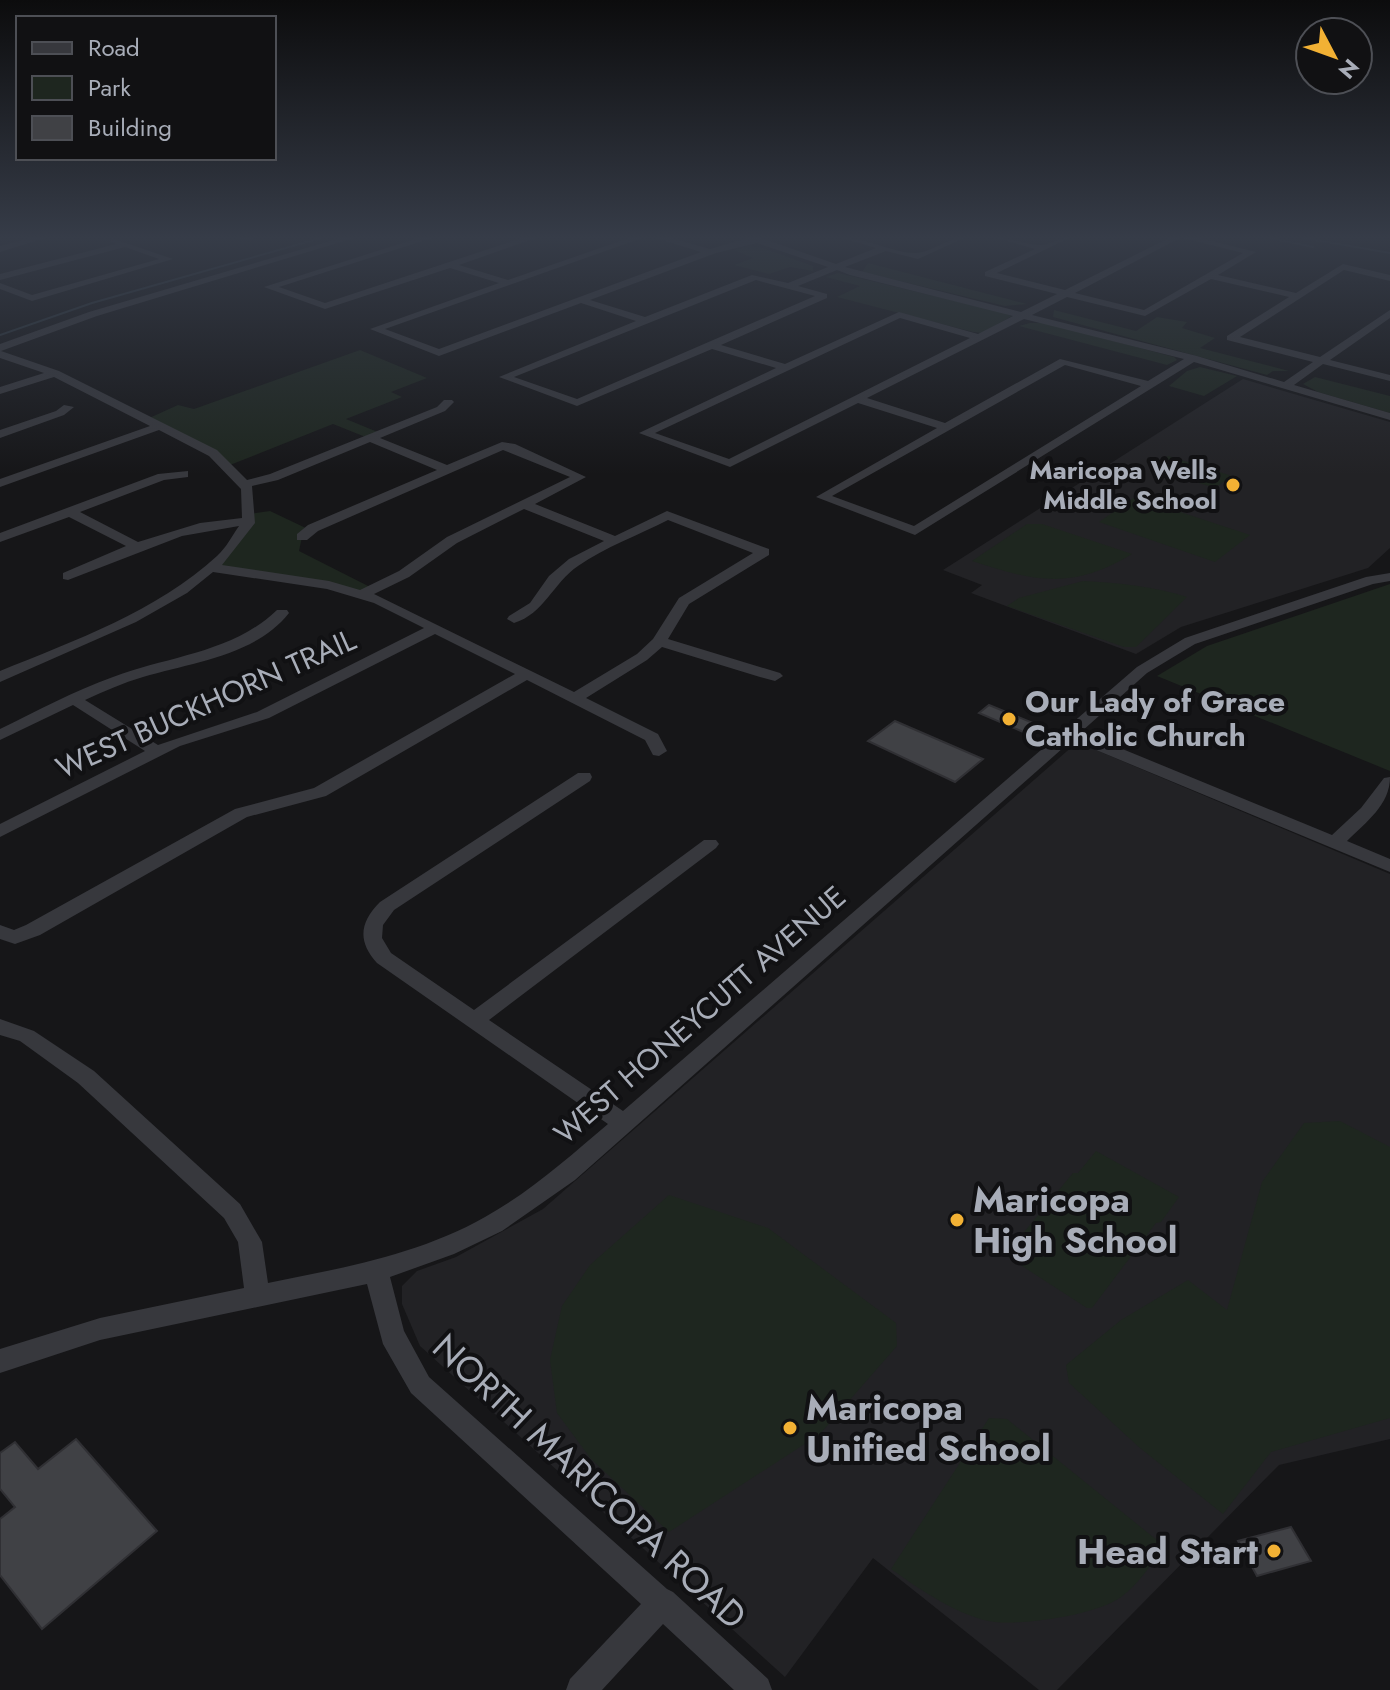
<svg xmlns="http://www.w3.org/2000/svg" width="1390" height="1690" viewBox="0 0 1390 1690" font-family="Jost,sans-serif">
<rect width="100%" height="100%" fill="#161618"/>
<!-- built -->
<g fill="#222225">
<path d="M1243,379L1390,422V548L1368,568L1181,627L1136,654L971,593L982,585L943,570Z"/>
<path d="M1074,745L1089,747L1390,874V1439L1279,1465L1057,1690H1039L873,1558L785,1677L420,1346L402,1304V1286L417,1271L456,1257L543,1209Z"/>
</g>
<!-- green -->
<g fill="#1e261f">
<path d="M748,246L763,248L813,266V271L790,267L769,274L734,265L753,258L734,250Z"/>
<path d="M868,263L1027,304L1005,306L862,272Z"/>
<path d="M838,273L1005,313L1012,316L982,333L973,332L837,297L860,286L826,277Z"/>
<path d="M1054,310L1136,331L1157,317L1187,322L1182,328L1215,338L1200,348L1289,371H1273L1267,375L1053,317Z"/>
<path d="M1030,323H1046L1174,357L1177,360L1167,365L1019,326Z"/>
<path d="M360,350L427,378L391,392L402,397L346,419L380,433L368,438L333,424L230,465L147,419L178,405L194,409Z"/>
<path d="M1200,367L1237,376L1204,396L1169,386L1187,371Z"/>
<path d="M1315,377L1390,396V413L1318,392L1303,384Z"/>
<path d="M1168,456L1232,476L1215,488L1151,468Z"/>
<path d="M1135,497L1250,535L1215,562L1099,522Z"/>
<path d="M270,511L310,530L302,537L299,551L374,589L363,594L213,568L249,514Z"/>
<path d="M1027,524H1042L1132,554C1072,590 1036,582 972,561Z"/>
<path d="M1083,581C1119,583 1153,586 1187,597L1136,647H1124L1007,606L1019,598Z"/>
<path d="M1390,584V771L1157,676L1207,646Z"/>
<path d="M1340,1121L1390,1147V1418L1271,1452L1223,1514L1140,1448L1069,1383L1066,1365L1121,1320L1188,1280L1227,1310L1262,1182L1304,1123Z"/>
<path d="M1096,1151L1179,1197L1161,1222L1156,1223L1092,1308H1087L1005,1255L1073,1173H1078Z"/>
<path d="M669,1195L768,1228L896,1323L897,1346L820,1434L669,1532L591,1459L557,1413L550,1360L562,1306L590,1265Z"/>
<path d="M989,1418L1007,1419L1163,1545C1152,1564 1139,1584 1121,1597C1096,1615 1026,1625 995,1622C961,1618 919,1589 891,1569Z"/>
</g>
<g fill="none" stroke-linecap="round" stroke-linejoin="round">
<!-- stream -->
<g stroke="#2c353c" stroke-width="2">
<path d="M1270,238L1313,247"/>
<path d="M1304,238L1390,253"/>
<path d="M0,335L92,303L321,238"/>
</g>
</g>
<!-- building -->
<g fill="#404145" stroke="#303034" stroke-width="2">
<path d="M989,705L1038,725L1028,734L979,713Z"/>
<path d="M895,721L983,759L955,782L868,741Z"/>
<path d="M76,1439L157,1531L42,1629L0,1575V1519L15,1507L0,1489V1453L15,1442L38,1469Z"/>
<path d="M1291,1527L1311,1561L1257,1576L1238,1541Z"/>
</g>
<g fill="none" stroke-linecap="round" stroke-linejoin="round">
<!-- minor -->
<g fill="#37383d" fill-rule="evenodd">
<path d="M30,238H45L0,252V246Z"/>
<path d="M111,238L173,259L32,301L0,289V283L32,295L159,259L125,247L0,280V274L116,244L111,242Z"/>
<path d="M235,238H254L250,241Z"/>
<path d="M340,238H354L97,316L1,351L59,371L217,450L247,480L270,474L437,407L444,400H452L454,402L445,411L380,438L447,465L502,442L515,444L586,477L535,504L615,536L667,511L769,549V555L689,604L668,639L780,673L783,676L775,681L760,677L662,647L647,660L586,698L658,734L667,751L659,756L653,755L645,740L527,680L326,796L247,817L40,935L15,944L0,939V925L14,930L26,925L235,809L314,788L515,674L435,634L269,718L180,746L0,837V824L145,751L73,705L0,740V729C37,711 74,691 113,677C169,656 232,653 277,610H287L289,613C255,656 193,662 143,677C123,683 104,691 85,700L158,745L257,712L424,628L374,603L327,589L213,572L187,593L136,622L0,682V671C74,641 157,611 217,556C226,548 232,536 239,526L182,536L68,580L63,579V573L126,546L69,517L0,542V533L158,474L188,471V477L164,480L80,512L138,542L200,523L242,518L241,489L209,456L159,430L0,487V479L150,426L54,377L0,394V387L44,373L0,358V344L89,312ZM370,442L437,470L308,525L297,534V540H307L318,531L503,450L570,477L447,537L399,571L360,590L329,581L222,565L255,523L252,486L278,480ZM524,509L604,541L569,559L549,576L530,603L509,616L507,619L514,623C544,614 553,583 578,566C605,547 639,535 668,520L753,553L679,598L653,639L637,654L574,692L374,594L409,577L457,543Z"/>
<path d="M418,238H432L279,287L325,303L522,238H536L459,265L508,280L629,238H642L385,329L439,349L701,252L656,238H671L710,249L748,238H761L836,264L876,248L842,238C867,238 897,254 916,253C933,252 946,238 964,238L918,259L886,251L845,267L1021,312L1057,294L985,276V272L1035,249L997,238C1011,238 1032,246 1043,245C1053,243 1059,238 1069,238L997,273L1065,290L1169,238H1180L1075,293L1144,310L1243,253L1183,238H1200L1256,252L1218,275L1296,293L1343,264L1390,275V281L1344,270L1240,337L1320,357L1390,310V318L1330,360L1390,375V381L1323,364L1294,385L1390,413V420L1194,362L915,535L816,497L937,428L858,403L730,467L639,433L776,368L712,349L577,406L499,377L636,321L581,303L439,356L370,329L499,283L450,268L325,309L264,287ZM757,243L828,267L788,283L752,275L645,317L590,300L716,253ZM837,270L850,275L1013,316L978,334L899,312L785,364L721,345L827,298V294L798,286ZM1211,279L1289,297L1227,336V340L1313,362L1284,382L1197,356L1032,315L1067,297L1145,316ZM756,280L815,296L577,399L514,377ZM900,318L970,338L729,459L655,433ZM1024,319L1184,359L1148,381L1060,359L945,423L867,398ZM1065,365L1141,386L914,526L832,496Z"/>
<path d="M64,405L74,407L64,415L0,438V430L56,411Z"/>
<path d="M1390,573V581L1373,584L1195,644L1147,673L1081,732L1332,835L1361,808L1384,778L1390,777C1390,805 1366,822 1347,841L1390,859V872L1072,740L575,1180L502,1231L454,1254L390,1277L404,1331L429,1377L667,1589L673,1592L768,1679L772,1690H734L663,1624L602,1690H566L570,1679L641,1604L411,1393L383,1344L367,1284L100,1340L0,1373V1349L100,1318L244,1288L238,1242L224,1218L78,1083L20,1041L0,1035V1019L34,1031L94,1071L240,1204L262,1242L268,1283C342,1268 418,1255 485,1217C530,1192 569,1157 608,1124L377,963C357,941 360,922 380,902L578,773H590L592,777L590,781L394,910L383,925L382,938L391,953L474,1010L704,840H716L719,844L716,848L489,1020L623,1111L1137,667L1185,638L1366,577Z"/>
</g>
</g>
<!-- sky -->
<linearGradient id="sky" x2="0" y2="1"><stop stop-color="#0c0c0d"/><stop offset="0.5" stop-color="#363c48"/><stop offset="1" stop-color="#363c48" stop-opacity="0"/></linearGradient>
<rect width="1390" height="475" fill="url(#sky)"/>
<!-- markers -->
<g fill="#f2b134" stroke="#111113" stroke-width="3">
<circle cx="1233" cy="485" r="8"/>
<circle cx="1009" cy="719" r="8"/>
<circle cx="957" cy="1220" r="8"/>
<circle cx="790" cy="1428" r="8"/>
<circle cx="1274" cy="1551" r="8"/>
</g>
<g text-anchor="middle" stroke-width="8" stroke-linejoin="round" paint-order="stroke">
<!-- far-poi labels -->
<g font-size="26" font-weight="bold" fill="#a8adb8" stroke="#111113" text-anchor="end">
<text x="1217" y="479">Maricopa Wells<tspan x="1217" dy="30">Middle School</tspan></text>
</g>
<!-- poi labels -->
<g font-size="30" font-weight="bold" fill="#a8adb8" stroke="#111113" text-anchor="start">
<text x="1025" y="712">Our Lady of Grace<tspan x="1025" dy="34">Catholic Church</tspan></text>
</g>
<!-- street labels -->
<g font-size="30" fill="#a8adb8" stroke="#111113">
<text transform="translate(206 704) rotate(-24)" y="10">WEST BUCKHORN TRAIL</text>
<text transform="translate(700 1015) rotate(-41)" y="10">WEST HONEYCUTT AVENUE</text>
</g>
<!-- near-poi labels -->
<g font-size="36" font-weight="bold" fill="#a8adb8" stroke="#111113" text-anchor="start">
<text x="973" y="1212">Maricopa<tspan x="973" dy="41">High School</tspan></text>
<text x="806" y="1420">Maricopa<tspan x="806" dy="41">Unified School</tspan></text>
<text x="1258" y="1564" text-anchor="end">Head Start</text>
</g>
<!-- near-street labels -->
<g font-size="36" fill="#a8adb8" stroke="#111113">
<text transform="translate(590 1481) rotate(43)" y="13">NORTH MARICOPA ROAD</text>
</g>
</g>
<!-- legend -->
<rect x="16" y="16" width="260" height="144" fill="#111113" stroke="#4d4f55" stroke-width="2"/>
<rect x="32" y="42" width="40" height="12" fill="#37383d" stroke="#4d4f55" stroke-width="2"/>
<text x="88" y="56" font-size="24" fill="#a8adb8">Road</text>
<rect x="32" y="76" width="40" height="24" fill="#1e261f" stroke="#4d4f55" stroke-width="2"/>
<text x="88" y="96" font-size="24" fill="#a8adb8">Park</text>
<rect x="32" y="116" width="40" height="24" fill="#404145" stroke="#4d4f55" stroke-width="2"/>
<text x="88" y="136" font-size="24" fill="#a8adb8">Building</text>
<!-- north arrow -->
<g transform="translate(1334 56) rotate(131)"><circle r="38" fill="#111113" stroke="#4d4f55" stroke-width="2"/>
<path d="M0-6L14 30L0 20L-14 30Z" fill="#f2b134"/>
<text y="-12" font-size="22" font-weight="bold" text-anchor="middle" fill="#a8adb8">N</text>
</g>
</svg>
